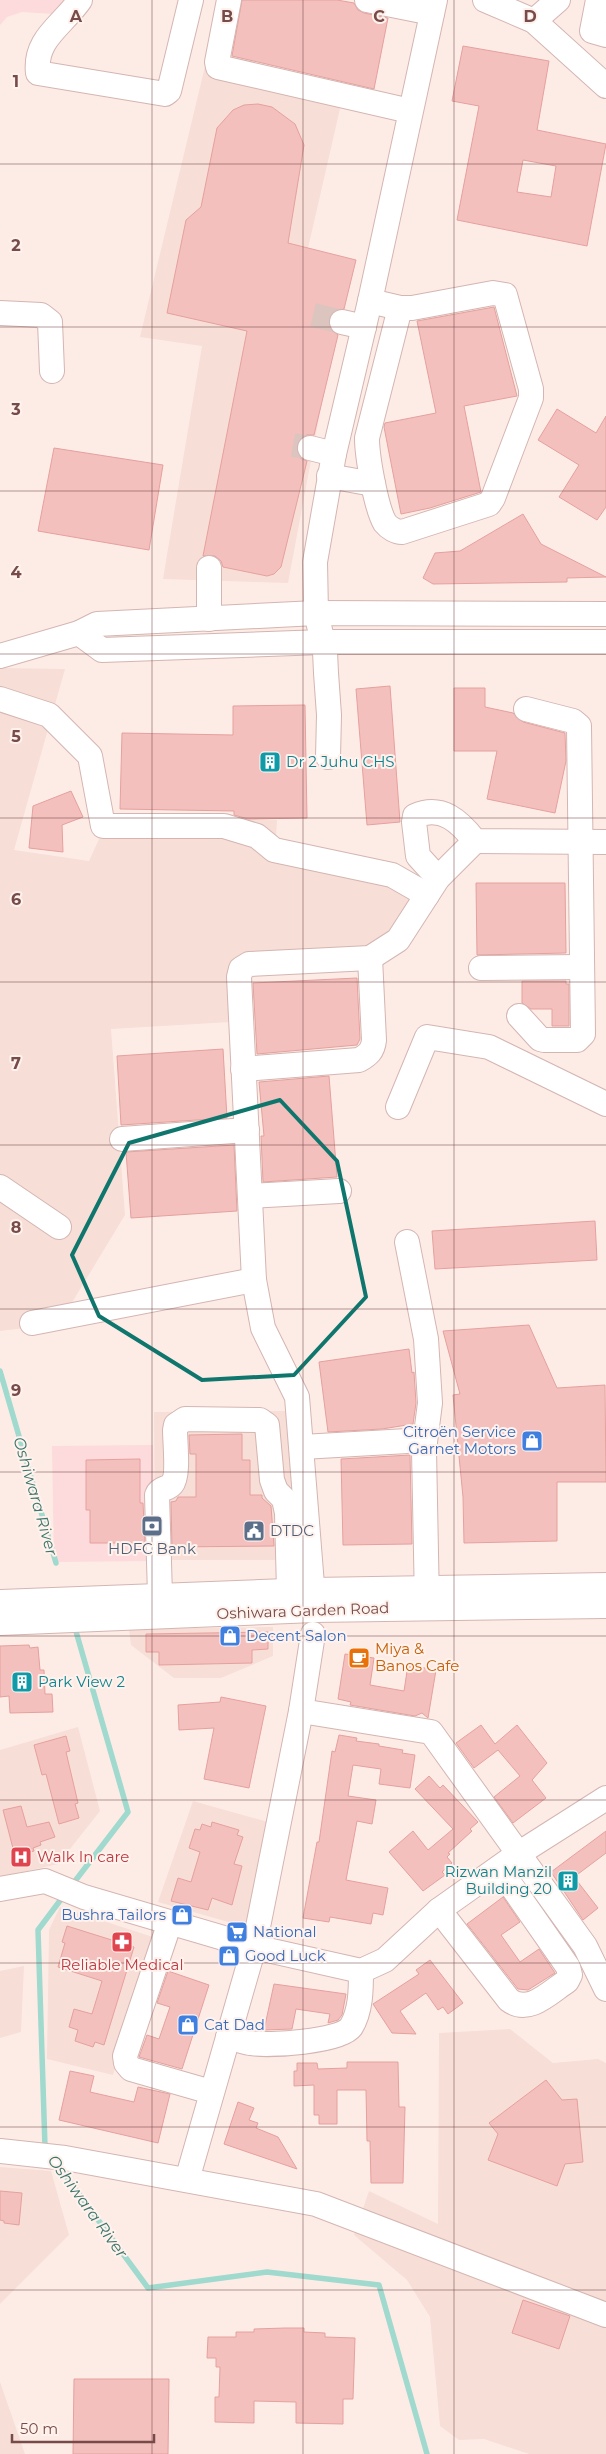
<svg xmlns="http://www.w3.org/2000/svg" width="606" height="2454" viewBox="0 0 606 2454" font-family="Montserrat,sans-serif">
<rect width="100%" height="100%" fill="#fdece6"/>
<!-- residential -->
<g fill="#f7ded7">
<path d="M207,58L345,87L306,257L347,268L288,583L163,579L202,346L140,337Z"/>
<path d="M0,668L65,669L14,850L89,861L110,815L277,820L275,855L414,874L404,947L241,953L247,1021L111,1029L125,1215L59,1324L0,1331Z"/>
<path d="M292,1411V1560H155L154,1412Z"/>
<path d="M273,1627V1656L221,1678H174L131,1645L129,1629Z"/>
<path d="M78,1727L100,1811L58,1864L0,1877V1750Z"/>
<path d="M193,1801L268,1822L246,1927L158,1902Z"/>
<path d="M60,1907L156,1938L113,2075L47,2059L49,1930Z"/>
<path d="M24,1966L21,2032L0,2038V1971Z"/>
<path d="M510,2029L553,2063L598,2059L606,2063V2454H529L484,2439L459,2440L440,2426L430,2317L407,2280L354,2235L369,2191L438,2224L439,2033Z"/>
<path d="M0,2167L51,2171L69,2235L0,2304Z"/>
<path d="M0,2382L25,2454H0Z"/>
</g>
<!-- commercial -->
<g fill="#fddadb">
<path d="M0,0H64L62,6L54,14L22,12L7,17L0,25Z"/>
<path d="M153,1445L155,1561L54,1562L52,1446Z"/>
</g>
<g fill="none" stroke-linecap="round" stroke-linejoin="round">
<!-- stream -->
<g stroke="#a0d9ce" stroke-width="5.5">
<path d="M0,1371L56,1563"/>
<path d="M72,1885L128,1812L75,1628"/>
<path d="M47,2150L45,2147L38,1930L65,1894"/>
<path d="M57,2164L148,2288L267,2272L379,2285L427,2454"/>
</g>
</g>
<!-- building -->
<g fill="#f3c0bd" stroke="#e6a09d" fill-rule="evenodd">
<path d="M242,0H337L354,3L358,10L364,13L388,18L374,89L232,56Z"/>
<path d="M463,46L549,61L537,130L606,144L587,246L457,220L479,106L452,101ZM523,160L556,166L551,197L517,192Z"/>
<path d="M258,104L272,107L295,124L304,145L288,243L356,260L344,309L332,312L329,318V327L338,335L314,435H307L300,438L297,445L300,458L307,461L281,567L274,574L267,576L223,567L221,561L215,556H203L247,331L167,313L186,220L201,207L217,128L233,110L244,105Z"/>
<path d="M494,307L517,396L464,406L481,492L430,508L401,514L384,427L385,423L436,413L417,321Z"/>
<path d="M557,409L596,433L606,416V507L597,520L559,497L579,465L538,440Z"/>
<path d="M54,448L163,465L149,550L38,531Z"/>
<path d="M523,514L541,544L606,577L567,578V582L433,584L423,578L435,553L460,551Z"/>
<path d="M390,686L400,822L367,825L356,689Z"/>
<path d="M454,688H485V707L513,713L523,722L565,733L566,761L555,813L487,799L497,751H454Z"/>
<path d="M305,705L307,818L248,819L234,815V811L120,809L122,733L233,735V706Z"/>
<path d="M71,791L83,817L62,825L63,852L29,848L33,806Z"/>
<path d="M476,883H565L566,953L477,955Z"/>
<path d="M357,978L360,1039L357,1045L257,1054L253,983Z"/>
<path d="M522,981H566V984H569V1026H552V1009H531L522,1003Z"/>
<path d="M223,1049L227,1118L121,1125L117,1056Z"/>
<path d="M329,1076L337,1177L263,1182L261,1136H264L259,1082Z"/>
<path d="M234,1145L237,1211L131,1218L126,1152Z"/>
<path d="M595,1221L597,1260L435,1269L432,1231Z"/>
<path d="M529,1325L557,1388L605,1385L606,1482H557V1541L464,1543L463,1497L453,1395L460,1394L443,1331Z"/>
<path d="M409,1349L412,1373L414,1372L416,1403L413,1424L382,1429L328,1432L319,1362Z"/>
<path d="M242,1434V1460H250V1495H262V1498L271,1506L274,1546L172,1547L171,1502L176,1501L178,1497H196V1454H190L189,1435Z"/>
<path d="M410,1455L412,1544L343,1545L341,1459Z"/>
<path d="M140,1459V1503H143L145,1543H90V1510H86V1460Z"/>
<path d="M268,1632V1649L252,1650V1663L159,1665V1652H146V1634Z"/>
<path d="M29,1645L30,1648L38,1647L40,1670H44L45,1694H52L53,1712L10,1713L9,1696L0,1697V1646Z"/>
<path d="M345,1654L374,1658L370,1685L404,1691L408,1665L436,1670L428,1718L422,1713L415,1716L350,1705L351,1702L338,1699Z"/>
<path d="M221,1697L266,1706L249,1788L204,1779L214,1728L179,1730L178,1705L220,1702Z"/>
<path d="M481,1725L495,1744L517,1725L547,1763L532,1780L546,1798L513,1823L494,1797L520,1776L498,1750L474,1768L456,1743Z"/>
<path d="M339,1735L357,1738L356,1741L379,1744V1746L403,1750L402,1753L415,1755L410,1788L379,1784L381,1769L353,1765L348,1796L376,1800L372,1824L357,1821L346,1880L388,1888L383,1915L373,1913L371,1924L330,1917L329,1922L303,1918L317,1842H319L332,1751L335,1752Z"/>
<path d="M66,1736L70,1751L66,1752L78,1803L75,1804L79,1818L59,1824L46,1774L42,1775L34,1745Z"/>
<path d="M429,1776L440,1788L443,1785L478,1822L470,1829L472,1831L448,1853L450,1854L447,1857L452,1863L442,1872L445,1875L423,1891L389,1852L413,1831L428,1850L453,1829L415,1789Z"/>
<path d="M21,1806L27,1827L49,1822L55,1837L40,1842L41,1845L33,1848L34,1851L15,1856L3,1810Z"/>
<path d="M212,1822L239,1830L237,1835L243,1837L234,1864L242,1866L232,1905L212,1898L208,1910L171,1901L178,1878L191,1882L200,1852L189,1848L195,1829L200,1830L202,1824L211,1827Z"/>
<path d="M606,1831V1853L574,1877L598,1908L583,1920L551,1872Z"/>
<path d="M503,1897L520,1922L501,1935L520,1962L539,1949L555,1973L528,1990L518,1989L467,1924Z"/>
<path d="M67,1926L134,1947L104,2045L95,2042L93,2047L75,2041L78,2030L69,2027L74,2009L92,2014L102,1981L58,1967L65,1943L62,1942Z"/>
<path d="M430,1960L463,2003L448,2014L443,2007L438,2010L426,1993L400,2011L416,2034L392,2033L373,2004L419,1974L416,1970Z"/>
<path d="M168,1971L209,1985L182,2069L139,2057L147,2035L159,2039L170,2007L157,2003Z"/>
<path d="M274,1984L346,1994L342,2015L338,2020L328,2023L330,2014L296,2009L292,2029L264,2030Z"/>
<path d="M347,2062H398L399,2107H405L403,2183H371L370,2141H367L366,2090H337V2124H319V2115H314V2085L294,2086V2071H297V2063H317L318,2069L347,2068Z"/>
<path d="M70,2071L94,2076L90,2092L134,2102L138,2087L170,2094L158,2143L59,2120Z"/>
<path d="M546,2080L562,2100L577,2099L583,2162L565,2164L557,2186L488,2160L498,2134L489,2123Z"/>
<path d="M238,2102L254,2108L249,2120L258,2123L256,2128L278,2137L297,2169L224,2144Z"/>
<path d="M0,2191L22,2193L19,2225L4,2223V2221L0,2220Z"/>
<path d="M523,2300L570,2316L559,2349L512,2333Z"/>
<path d="M285,2328H304V2332L325,2333V2337L355,2338L353,2399H343V2424L296,2423V2402L254,2401V2423L215,2422V2397H219L220,2367H216V2358H207L208,2337H236V2332H254V2329Z"/>
<path d="M74,2379H169L168,2454H73Z"/>
</g>
<g fill="none" stroke-linecap="round" stroke-linejoin="round">
<!-- minor-tunnel -->
<g stroke="#dcc4bf" stroke-width="24" stroke-dasharray="24 12" stroke-linecap="butt">
<path d="M313,315L342,322"/>
<path d="M293,445L310,448"/>
</g>
<!-- minor casing -->
<g stroke="#d4b5b1" stroke-width="26">
<g id="minor">
<path d="M80,0C62,26 34,39 38,73L165,94L169,91L191,0"/>
<path d="M229,0L217,62L218,67L410,111"/>
<path d="M367,0L432,13"/>
<path d="M485,0L534,21L606,86"/>
<path d="M598,0L592,31L606,35"/>
<path d="M534,21L558,0"/>
<path d="M370,301L400,308H412L493,293L505,295L531,389V398L493,498L489,504L402,532C396,532 389,528 385,523C376,508 367,456 367,438L400,308"/>
<path d="M0,313L41,315L50,322L52,371"/>
<path d="M342,322L364,327"/>
<path d="M310,448L334,454"/>
<path d="M329,476L373,484"/>
<path d="M209,568V619"/>
<path d="M79,633L102,650L323,642H606"/>
<path d="M0,656L79,633L97,624L316,613L606,614"/>
<path d="M0,699L49,715L90,756L103,826H224L257,836L274,850L392,875L427,895"/>
<path d="M328,757L329,715L326,673L325,651L316,613L315,562L334,454L370,301L435,0"/>
<path d="M438,878L418,856L414,822L415,816C442,804 460,822 475,841L606,842"/>
<path d="M481,968L582,967"/>
<path d="M519,1016L540,1039L544,1040H577L583,1034L579,726L573,721L526,709"/>
<path d="M243,1069L359,1060C368,1055 373,1051 374,1040L370,958"/>
<path d="M398,1107L427,1037L489,1047L606,1104"/>
<path d="M122,1139L247,1130"/>
<path d="M0,1187L59,1227"/>
<path d="M250,1196L339,1191"/>
<path d="M407,1242L426,1339L430,1403L424,1450L427,1604"/>
<path d="M32,1323L254,1280"/>
<path d="M302,1447L425,1440"/>
<path d="M160,1595L157,1495C160,1487 167,1490 172,1484C179,1476 175,1442 175,1430L176,1425L185,1419L260,1420L267,1425L272,1480L276,1491L284,1499L287,1513L289,1591"/>
<path d="M0,1602L312,1590L606,1585"/>
<path d="M314,1610L297,1397L263,1328L254,1280L239,977L241,969L249,964L370,958L398,940L438,878L475,841"/>
<path d="M0,1623L314,1610L606,1606"/>
<path d="M301,1711L431,1732L585,1946L606,1989"/>
<path d="M0,1889L45,1881L84,1897L254,1947L361,1971L385,1960L439,1910L518,1854L606,1798"/>
<path d="M439,1910L509,2000C529,2015 550,1992 567,1981L570,1975L568,1967L499,1868"/>
<path d="M170,1922L125,2056L126,2063L131,2069L211,2092"/>
<path d="M228,2037C235,2039 243,2042 250,2043C268,2046 340,2042 351,2027C361,2011 361,1989 361,1971"/>
<path d="M0,2151L65,2158L316,2204L606,2315"/>
<path d="M187,2180L254,1947L301,1711L313,1634"/>
</g>
</g>
<!-- minor -->
<use href="#minor" stroke="#fff" stroke-width="24"/>
</g>
<!-- marked area -->
<path fill="none" stroke="#0f766e" stroke-width="4" stroke-linejoin="round" d="M280,1100L337,1161L366,1297L294,1375L202,1380L99,1316L72,1255L129,1143Z"/>
<!-- grid -->
<path fill="none" stroke="#774b4a" stroke-width="1" stroke-opacity="0.55" d="M152,0V2454M303,0V2454M454,0V2454M0,164H606M0,327H606M0,491H606M0,654H606M0,818H606M0,982H606M0,1145H606M0,1309H606M0,1472H606M0,1636H606M0,1800H606M0,1963H606M0,2127H606M0,2290H606"/>
<!-- icons -->
<defs>
<g id="building-square" transform="scale(1.125)"><rect x="-9" y="-9" width="18" height="18" rx="4" fill="#0f9aa8" stroke="#fff2ed"/><path d="M-4-6H4V6H1V3H-1V6H-4ZM-2.5-4.3h1.7v1.8h-1.7ZM.8-4.3h1.7v1.8H.8ZM-2.5-1h1.7V.8h-1.7ZM.8-1h1.7V.8H.8Z" fill="#fff"/></g>
<g id="shop-square" transform="scale(1.125)"><rect x="-9" y="-9" width="18" height="18" rx="4" fill="#3f7fe0" stroke="#fff2ed"/><path d="M-5-2.5h2.3a2.7 3.5 0 0 1 5.4 0H5L5.5 6h-11ZM-1.5-2.5h3a1.5 2.3 0 0 0-3 0Z" fill="#fff"/></g>
<g id="bank-square" transform="scale(1.125)"><rect x="-9" y="-9" width="18" height="18" rx="4" fill="#5c6f8a" stroke="#fff2ed"/><path d="M-6-4H6V4H-6ZM0-2.3a2.3 2.3 0 1 0 0 4.6a2.3 2.3 0 1 0 0-4.6Z" fill="#fff"/></g>
<g id="civic-square" transform="scale(1.125)"><rect x="-9" y="-9" width="18" height="18" rx="4" fill="#5c6f8a" stroke="#fff2ed"/><path d="M-.6-6.5H3V-4.5H.6V-3L4-1V1h2V6H-6V1h2V-1L-.6-3ZM-1.2 2.5V6h2.4V2.5Z" fill="#fff"/></g>
<g id="cafe-square" transform="scale(1.125)"><rect x="-9" y="-9" width="18" height="18" rx="4" fill="#e8710a" stroke="#fff2ed"/><path d="M-5.5-4.5H6V0H3Q3 3.5 0 3.5H-2.5Q-5.5 3.5-5.5 0ZM3-3.2v2h1.7v-2ZM-6 4.5H4V6H-6Z" fill="#fff"/></g>
<g id="hospital-square" transform="scale(1.125)"><rect x="-9" y="-9" width="18" height="18" rx="4" fill="#e0444e" stroke="#fff2ed"/><path d="M-5-5h3v3.5h4V-5h3V5h-3V1.5h-4V5h-3Z" fill="#fff"/></g>
<g id="supermarket-square" transform="scale(1.125)"><rect x="-9" y="-9" width="18" height="18" rx="4" fill="#3f7fe0" stroke="#fff2ed"/><path d="M-6-5.5h2.5l.6 2H6L4.5 2H-2.5L-4.4-4H-6ZM-1.5 3.2a1.3 1.3 0 1 0 .1 0ZM3 3.2a1.3 1.3 0 1 0 .1 0Z" fill="#fff"/></g>
<g id="pharmacy-square" transform="scale(1.125)"><rect x="-9" y="-9" width="18" height="18" rx="4" fill="#e0444e" stroke="#fff2ed"/><path d="M-2-6h4v4h4v4h-4v4h-4v-4h-4v-4h4Z" fill="#fff"/></g>
</defs>
<g fill-rule="evenodd">
<use href="#building-square" x="270" y="762"/>
<use href="#shop-square" x="532" y="1441"/>
<use href="#bank-square" x="152" y="1526"/>
<use href="#civic-square" x="254" y="1531"/>
<use href="#shop-square" x="230" y="1636"/>
<use href="#cafe-square" x="359" y="1658"/>
<use href="#building-square" x="22" y="1682"/>
<use href="#hospital-square" x="21" y="1857"/>
<use href="#building-square" x="568" y="1881"/>
<use href="#shop-square" x="182" y="1915"/>
<use href="#supermarket-square" x="237" y="1932"/>
<use href="#pharmacy-square" x="122" y="1942"/>
<use href="#shop-square" x="229" y="1956"/>
<use href="#shop-square" x="188" y="2025"/>
</g>
<g text-anchor="middle" stroke-width="4" stroke-linejoin="round" paint-order="stroke">
<!-- culture labels -->
<g font-size="15" fill="#0d838f" stroke="#fff2ed" text-anchor="start">
<text x="286" y="767">Dr 2 Juhu CHS</text>
<text x="38" y="1687">Park View 2</text>
<text x="552" y="1877" text-anchor="end">Rizwan Manzil<tspan x="552" dy="17">Building 20</tspan></text>
</g>
<!-- shop labels -->
<g font-size="15" fill="#366cbe" stroke="#fff2ed" text-anchor="start">
<text x="516" y="1437" text-anchor="end">Citroën Service<tspan x="516" dy="17">Garnet Motors</tspan></text>
<text x="246" y="1641">Decent Salon</text>
<text x="166" y="1920" text-anchor="end">Bushra Tailors</text>
<text x="253" y="1937">National</text>
<text x="245" y="1961">Good Luck</text>
<text x="204" y="2030">Cat Dad</text>
</g>
<!-- service labels -->
<g font-size="15" fill="#4e5e75" stroke="#fff2ed" text-anchor="start">
<text x="270" y="1536">DTDC</text>
<text x="152" y="1554" text-anchor="middle">HDFC Bank</text>
</g>
<!-- street labels -->
<g font-size="15" fill="#774b4a" stroke="#fff2ed">
<text transform="translate(303 1611) rotate(-2)" y="5">Oshiwara Garden Road</text>
</g>
<!-- food labels -->
<g font-size="15" fill="#c56008" stroke="#fff2ed" text-anchor="start">
<text x="375" y="1654">Miya &amp;<tspan x="375" dy="17">Banos Cafe</tspan></text>
</g>
<!-- health labels -->
<g font-size="15" fill="#be3a42" stroke="#fff2ed" text-anchor="start">
<text x="37" y="1862">Walk In care</text>
<text x="122" y="1970" text-anchor="middle">Reliable Medical</text>
</g>
<!-- water labels -->
<g font-size="16" font-style="italic" fill="#3a756b" stroke="#fff2ed">
<text transform="translate(36 1496) rotate(74)" y="6">Oshiwara River</text>
<text transform="translate(88 2206) rotate(54)" y="6">Oshiwara River</text>
</g>
</g>
<g font-size="16" text-anchor="middle" font-weight="bold" fill="#774b4a" stroke="#fff2ed" stroke-width="4" stroke-linejoin="round" paint-order="stroke">
<text x="76" y="22">A</text>
<text x="227" y="22">B</text>
<text x="379" y="22">C</text>
<text x="530" y="22">D</text>
<text x="16" y="87">1</text>
<text x="16" y="251">2</text>
<text x="16" y="415">3</text>
<text x="16" y="578">4</text>
<text x="16" y="742">5</text>
<text x="16" y="905">6</text>
<text x="16" y="1069">7</text>
<text x="16" y="1233">8</text>
<text x="16" y="1396">9</text>
</g>
<!-- scale -->
<path d="M12 2434v8h142v-8" fill="none" stroke="#774b4a" stroke-width="2.5"/>
<text x="20" y="2434" font-size="15" fill="#774b4a" stroke="#fff2ed" stroke-width="4" paint-order="stroke">50 m</text>
</svg>
